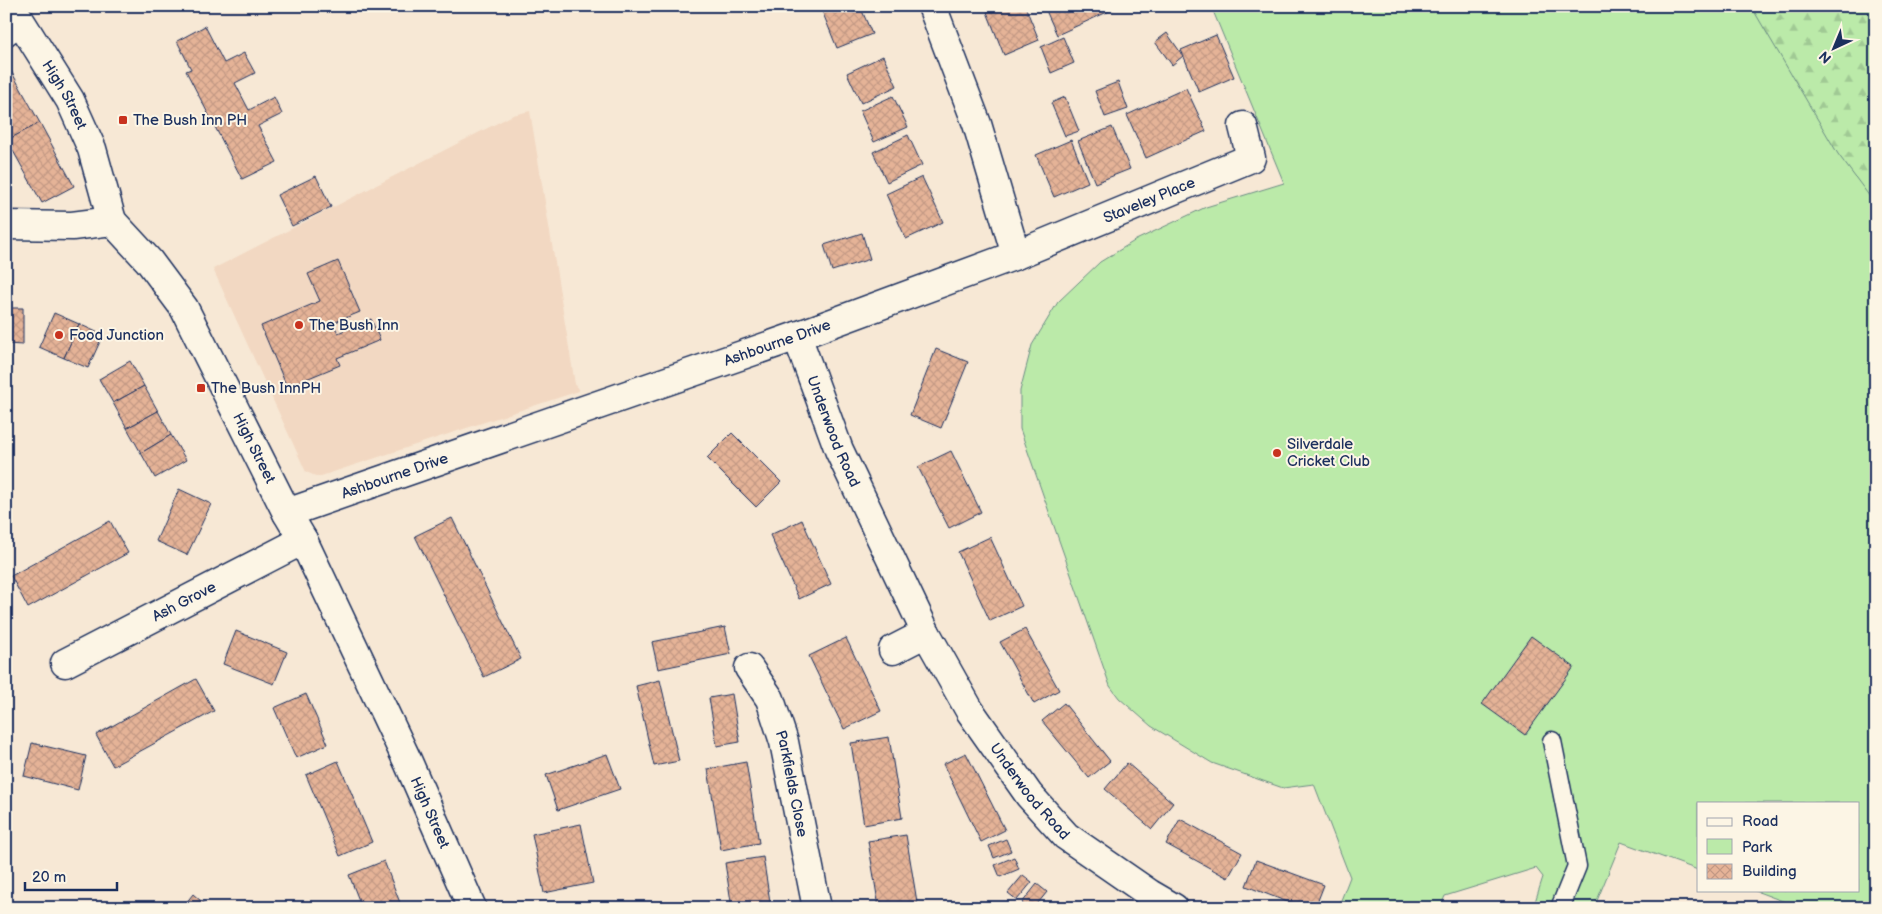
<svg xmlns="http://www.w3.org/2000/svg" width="1882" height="914" viewBox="0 0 1882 914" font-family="'Balsamiq Sans',sans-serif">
<defs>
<pattern id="forest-firs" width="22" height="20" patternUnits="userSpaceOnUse" patternTransform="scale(1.25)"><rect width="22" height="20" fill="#bbeaa9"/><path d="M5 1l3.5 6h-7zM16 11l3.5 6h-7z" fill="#a0c994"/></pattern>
<pattern id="building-cross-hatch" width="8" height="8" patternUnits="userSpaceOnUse" patternTransform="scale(1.25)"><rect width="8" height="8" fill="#e5b397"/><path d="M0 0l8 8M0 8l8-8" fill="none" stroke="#c49a85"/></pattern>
</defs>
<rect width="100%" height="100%" fill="#f7e8d5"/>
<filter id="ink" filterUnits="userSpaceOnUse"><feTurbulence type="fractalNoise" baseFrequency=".02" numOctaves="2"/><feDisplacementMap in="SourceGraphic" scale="10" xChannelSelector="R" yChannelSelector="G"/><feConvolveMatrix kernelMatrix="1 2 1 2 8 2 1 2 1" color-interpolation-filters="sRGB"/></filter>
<g filter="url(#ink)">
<!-- built -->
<path fill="#f2d8c2" d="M530,111L575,384L579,391L318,477L306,472L213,269L513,115Z"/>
<!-- green -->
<path fill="#bbeaa9" stroke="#6b8c84" d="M1211,6H1876V908H1801L1753,890H1858V803H1698V870L1621,842L1594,908H1533L1543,877L1536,868L1445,896L1440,908H1338L1350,877L1314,784L1283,788L1212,763L1151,726L1119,698L1110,686L1020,429V391L1032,345L1058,302L1100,262L1136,240L1206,207L1284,183Z"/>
<!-- forest -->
<path fill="url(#forest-firs)" stroke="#6b8c84" d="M1751,6H1876V205L1838,154Z"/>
<!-- building -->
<g fill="url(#building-cross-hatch)" stroke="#1b2f5e">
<path d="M820,6H860L872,34L837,48Z"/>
<path d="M1001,6H1025L1039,40L1004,55L987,12Z"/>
<path d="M1044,6H1116V8L1057,35Z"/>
<path d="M205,26L224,63L244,53L255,73L235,83L249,110L274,97L282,114L258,126L277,162L242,179L186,71L191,69L177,41Z"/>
<path d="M1167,33L1183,56L1172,65L1155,42Z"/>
<path d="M1216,35L1234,77L1199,92L1181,50Z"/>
<path d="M1063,37L1074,63L1051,73L1041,47Z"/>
<path d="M883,56L897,86L861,103L847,73Z"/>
<path d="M6,62L40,123L6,141Z"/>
<path d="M1118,82L1128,109L1105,117L1095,91Z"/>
<path d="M1186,88L1206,131L1146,158L1127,115Z"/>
<path d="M893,96L908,127L874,142L860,111Z"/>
<path d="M1065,97L1079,131L1065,136L1051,103Z"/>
<path d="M40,123L74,186L42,203L7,140Z"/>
<path d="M1112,127L1130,169L1095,183L1078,141Z"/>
<path d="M908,135L922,165L887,182L873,152Z"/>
<path d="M1071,140L1088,182L1054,197L1036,155Z"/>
<path d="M316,176L331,207L292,226L277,195Z"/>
<path d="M922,177L943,222L906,239L886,194Z"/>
<path d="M862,233L870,259L832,271L824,245Z"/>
<path d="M338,261L360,312L333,323L338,333L371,319L380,340L337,358L340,365L287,387L261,326L320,301L308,274Z"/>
<path d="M6,308H23V345L6,344Z"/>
<path d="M54,313L79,324L64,358L39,347Z"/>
<path d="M79,324L103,335L88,368L64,358Z"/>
<path d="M936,349L968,362L941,428L910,415Z"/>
<path d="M130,361L144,386L113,403L99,379Z"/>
<path d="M144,386L158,411L127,428L113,403Z"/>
<path d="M158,411L171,435L141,453L127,428Z"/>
<path d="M732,433L781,482L756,507L707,458Z"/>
<path d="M171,435L186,460L155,478L141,453Z"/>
<path d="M951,451L981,512L949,528L918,467Z"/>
<path d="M179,489L211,504L187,555L156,541Z"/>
<path d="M452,518L521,659L484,677L415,536Z"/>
<path d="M802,520L831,584L799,599L770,535Z"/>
<path d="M110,521L128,553L28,608L11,576Z"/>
<path d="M990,537L1022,606L990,621L958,552Z"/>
<path d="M725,627L731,654L658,669L652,642Z"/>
<path d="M1025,629L1059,690L1034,704L1000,642Z"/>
<path d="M236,631L287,652L274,684L223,664Z"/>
<path d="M1531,636L1574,667L1525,735L1482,704Z"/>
<path d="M846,638L881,711L844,729L809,656Z"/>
<path d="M196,679L214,711L113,766L96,735Z"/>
<path d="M660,680L679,761L654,766L636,686Z"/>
<path d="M306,694L328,744L296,758L274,708Z"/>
<path d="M732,694L740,742L717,746L709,698Z"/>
<path d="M1064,703L1110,761L1089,778L1042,721Z"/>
<path d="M889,737L902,818L864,825L851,743Z"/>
<path d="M32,743L86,756L78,790L24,776Z"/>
<path d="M966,753L1005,830L981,842L943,764Z"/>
<path d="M607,754L620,789L558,810L546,775Z"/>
<path d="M338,761L372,842L340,856L306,775Z"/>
<path d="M746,762L759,843L721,850L708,769Z"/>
<path d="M1127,763L1173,803L1152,829L1105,789Z"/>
<path d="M1180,819L1242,853L1228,878L1166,844Z"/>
<path d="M581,824L593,883L544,893L532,834Z"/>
<path d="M906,835L918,908H879L868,841Z"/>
<path d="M1006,839L1011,851L994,858L989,846Z"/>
<path d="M763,857L771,908H732L725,863Z"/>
<path d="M1014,857L1019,869L1000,877L995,865Z"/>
<path d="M1256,860L1324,885L1315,908H1303L1246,886Z"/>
<path d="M384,861L402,908H362L349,875Z"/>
<path d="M1023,875L1032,882L1017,900L1008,893Z"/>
<path d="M1037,884L1047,892L1034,908H1027L1022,903Z"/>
<path d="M193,894L209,908H182Z"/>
<path d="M1059,901L1068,908H1054Z"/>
</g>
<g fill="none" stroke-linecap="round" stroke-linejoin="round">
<!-- service casing -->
<g stroke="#1b2f5e" stroke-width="21">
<g id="service">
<path d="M6,37L22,25"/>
<path d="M1552,741L1577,866L1560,908"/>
</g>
</g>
<!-- minor casing -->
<g stroke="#1b2f5e" stroke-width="31">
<g id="minor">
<path id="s1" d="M1016,255L1251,158L1243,126"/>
<path id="s2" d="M797,336L839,450L926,633L970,711L1029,795L1066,836L1150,894L1174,908"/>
<path id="s3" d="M287,513L797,336L1016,255L977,124L932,6"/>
<path d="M893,650L926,633"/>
<path id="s4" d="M65,663L303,540"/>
<path id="s5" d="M749,668L770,699L784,742L817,908"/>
</g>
</g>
<!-- tertiary casing -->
<g stroke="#1b2f5e" stroke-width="31">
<g id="tertiary">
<path id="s6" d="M11,6L70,100L92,149L112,221"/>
</g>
</g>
<!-- secondary casing -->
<g stroke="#1b2f5e" stroke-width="31">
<g id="secondary">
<path id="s7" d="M6,225L72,226L112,221L149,261L184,308L287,513L303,540L408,762L472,908"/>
</g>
</g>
<!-- service -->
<use href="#service" stroke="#fcf5e5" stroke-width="18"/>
<!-- minor -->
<use href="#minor" stroke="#fcf5e5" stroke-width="28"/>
<!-- tertiary -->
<use href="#tertiary" stroke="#fcf5e5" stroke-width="28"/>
<!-- secondary -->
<use href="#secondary" stroke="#fcf5e5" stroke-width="28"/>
</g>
</g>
<!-- markers -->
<g fill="#c8321e" stroke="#fcf5e5" stroke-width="2">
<rect x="118" y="115" width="10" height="10" rx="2.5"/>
<circle cx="299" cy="325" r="5"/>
<circle cx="59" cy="335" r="5"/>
<rect x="196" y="383" width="10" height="10" rx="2.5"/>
<circle cx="1277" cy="453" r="5"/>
</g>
<g text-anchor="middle" stroke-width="4" stroke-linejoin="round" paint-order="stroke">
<!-- street labels -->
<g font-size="15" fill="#1b2f5e" stroke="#fcf5e5">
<text dy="5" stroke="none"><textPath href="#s6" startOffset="104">High Street</textPath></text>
<text dy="5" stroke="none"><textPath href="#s1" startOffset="144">Staveley Place</textPath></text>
<text dy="5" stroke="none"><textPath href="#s3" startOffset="519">Ashbourne Drive</textPath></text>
<text dy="5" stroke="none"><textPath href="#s2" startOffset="102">Underwood Road</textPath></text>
<text dy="5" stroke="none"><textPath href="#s7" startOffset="376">High Street</textPath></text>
<text dy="5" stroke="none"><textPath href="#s3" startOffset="114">Ashbourne Drive</textPath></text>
<text dy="5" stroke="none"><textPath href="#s4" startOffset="134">Ash Grove</textPath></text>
<text dy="5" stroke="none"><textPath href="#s5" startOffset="125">Parkfields Close</textPath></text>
<text dy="5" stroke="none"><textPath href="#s2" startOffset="514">Underwood Road</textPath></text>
<text dy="5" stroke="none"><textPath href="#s7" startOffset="781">High Street</textPath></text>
</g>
<!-- poi labels -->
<g font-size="15" fill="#1b2f5e" stroke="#fcf5e5" text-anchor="start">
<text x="133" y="125">The Bush Inn PH</text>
<text x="309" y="330">The Bush Inn</text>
<text x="69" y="340">Food Junction</text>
<text x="211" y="393">The Bush InnPH</text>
<text x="1287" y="449">Silverdale<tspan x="1287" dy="17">Cricket Club</tspan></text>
</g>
</g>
<!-- margin -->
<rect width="1882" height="914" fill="none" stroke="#fcf5e5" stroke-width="25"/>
<rect x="12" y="12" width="1857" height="889" fill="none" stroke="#1b2f5e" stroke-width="2" filter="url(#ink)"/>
<!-- legend -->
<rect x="1697" y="802" width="162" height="90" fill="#fcf5e5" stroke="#a2a6af"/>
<rect x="1707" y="818" width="25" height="8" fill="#fcf5e5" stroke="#a2a6af"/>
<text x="1742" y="826" font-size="15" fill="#1b2f5e">Road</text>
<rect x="1707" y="839" width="25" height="15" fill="#bbeaa9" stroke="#a2a6af"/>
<text x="1742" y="852" font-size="15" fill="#1b2f5e">Park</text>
<rect x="1707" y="864" width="25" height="15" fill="url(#building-cross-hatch)" stroke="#a2a6af"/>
<text x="1742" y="876" font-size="15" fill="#1b2f5e">Building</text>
<!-- north arrow -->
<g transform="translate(1834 48) rotate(224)" stroke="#fcf5e5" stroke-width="4" paint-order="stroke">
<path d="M0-4L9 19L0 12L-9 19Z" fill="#1b2f5e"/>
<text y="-8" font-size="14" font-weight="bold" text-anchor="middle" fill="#1b2f5e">N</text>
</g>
<!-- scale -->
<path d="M25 882v8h92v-8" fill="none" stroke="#1b2f5e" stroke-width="2.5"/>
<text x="32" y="882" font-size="15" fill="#1b2f5e" stroke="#fcf5e5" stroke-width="4" paint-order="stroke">20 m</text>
</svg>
